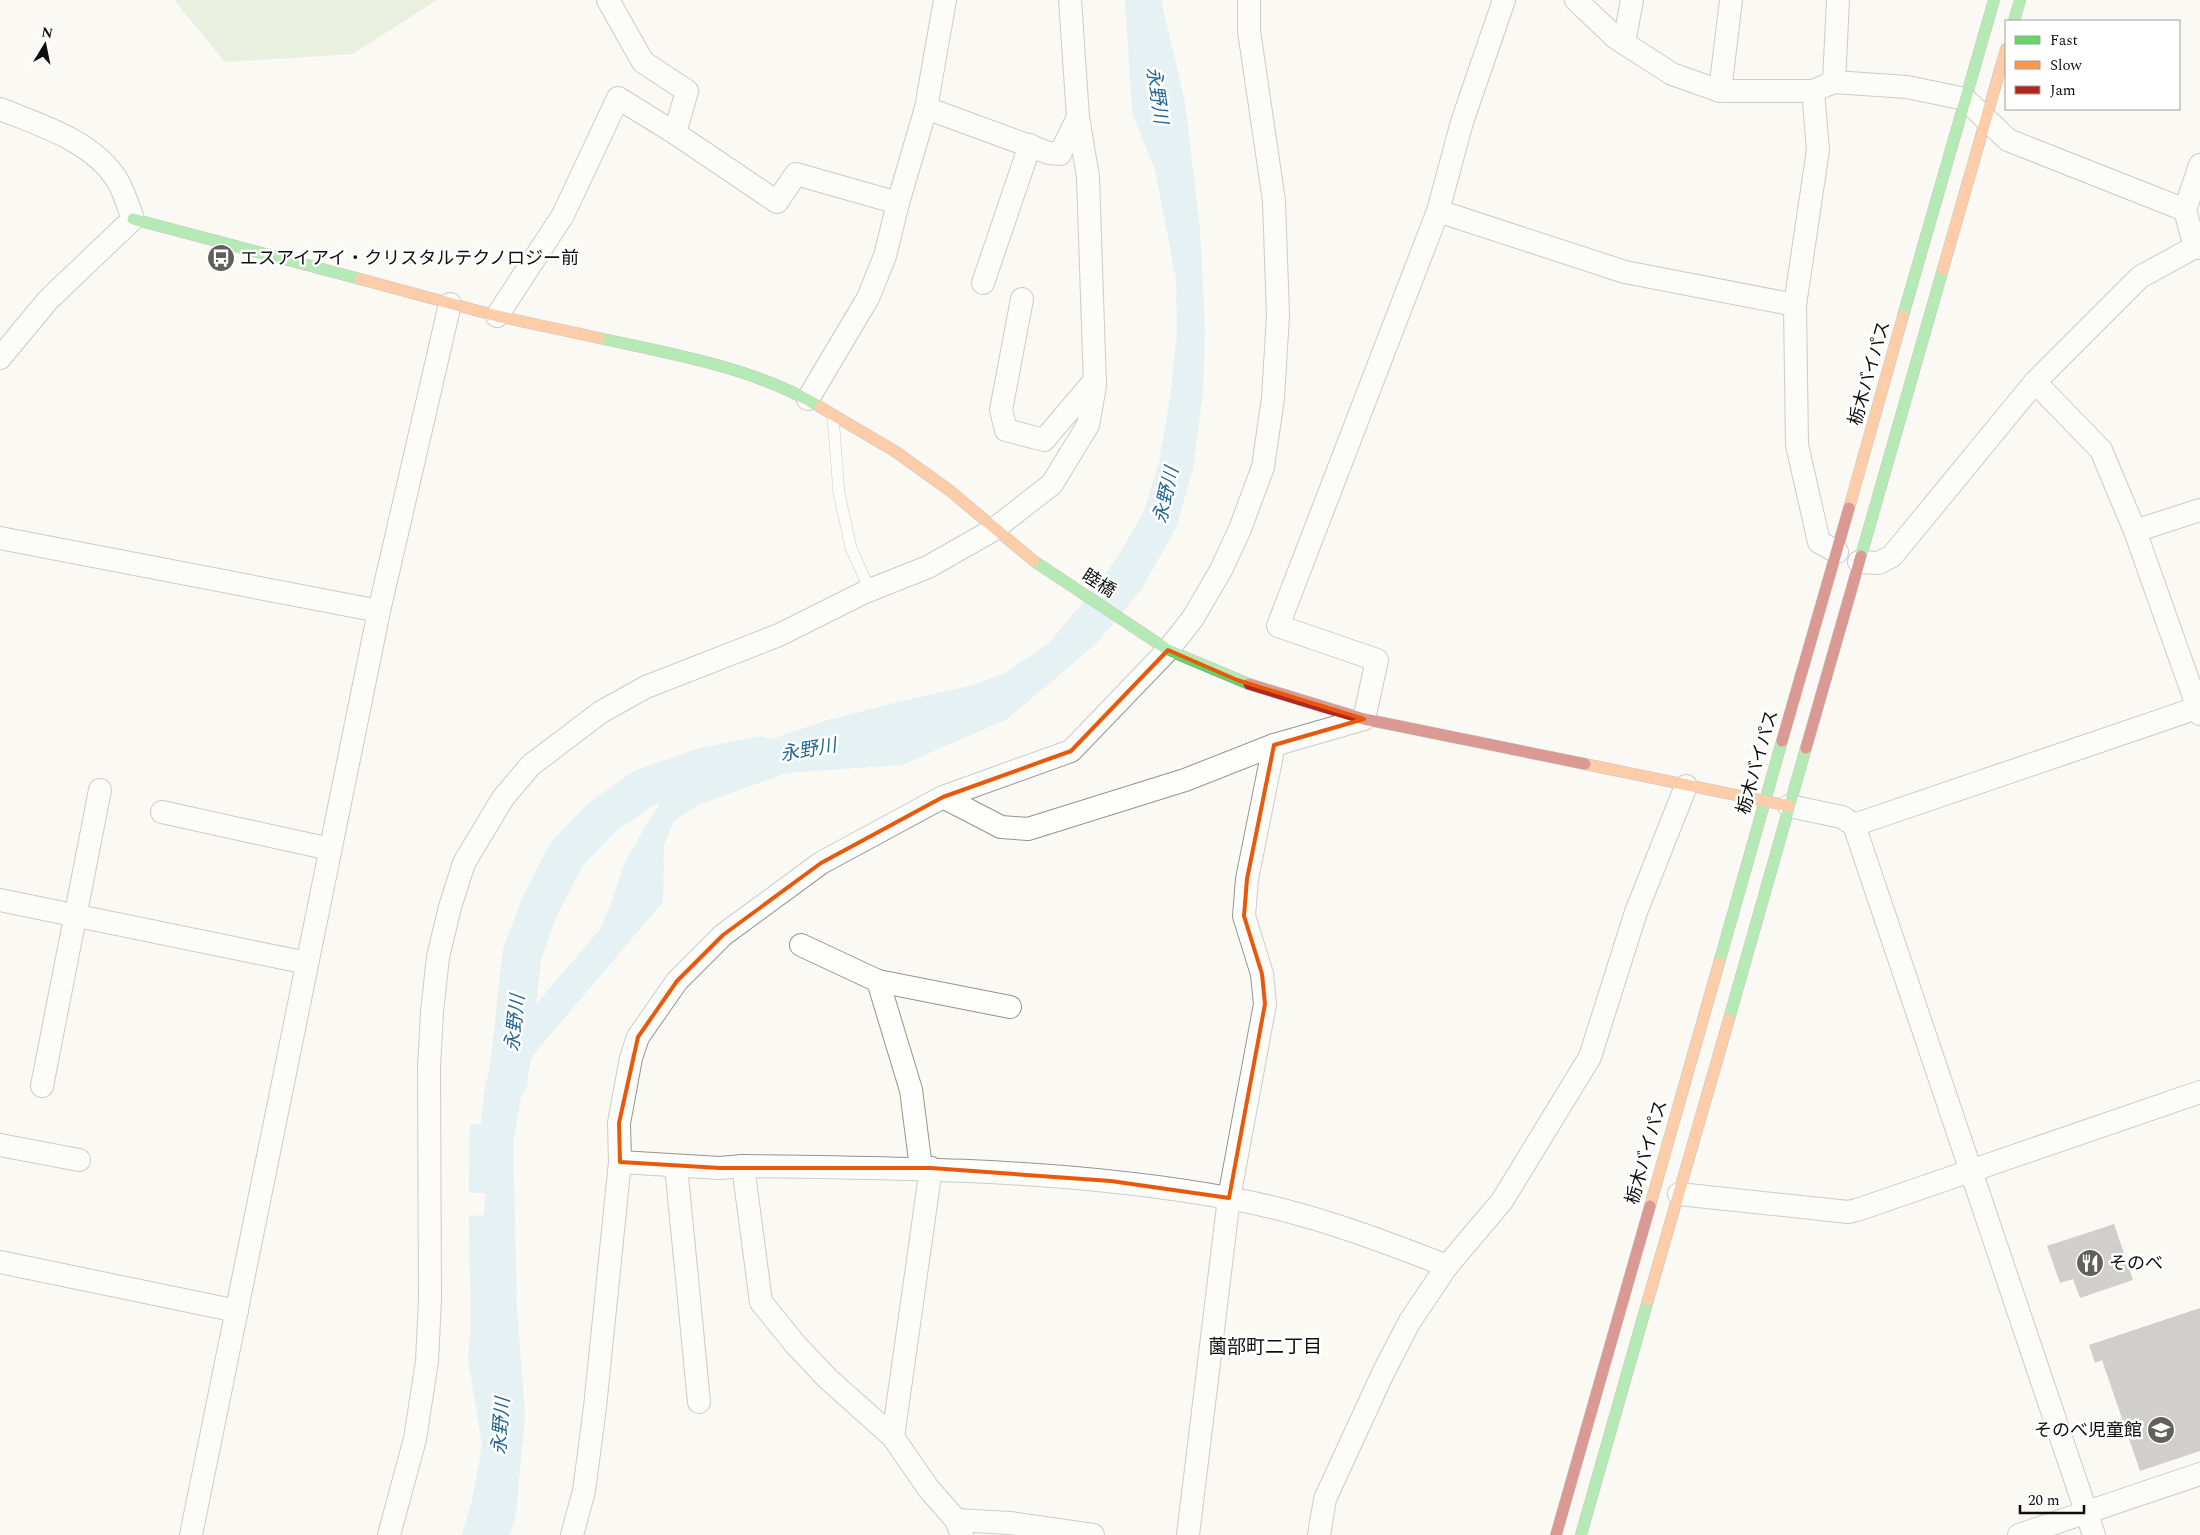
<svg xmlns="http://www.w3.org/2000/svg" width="2200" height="1535" viewBox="0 0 2200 1535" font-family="Spectral,'Noto Sans JP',serif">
<rect width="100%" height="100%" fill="#faf9f4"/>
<!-- forest -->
<path fill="#d6e5c5" d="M174,0H437L353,54L225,62Z"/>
<!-- water -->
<path fill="#cde6f1" d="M1125,0H1161L1185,102L1200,229L1205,328L1203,393L1193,469L1176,528L1141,590L1097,643L1007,719L902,765L786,773L698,805L674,821L664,845L663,902L533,1055L522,1090L513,1145L517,1308L525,1416L516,1514L510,1535H462L473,1496L482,1445L468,1359L471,1328L469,1216L484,1215L485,1193H469L470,1125L481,1124L485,1086L494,1054L600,929L610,907L625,862L652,815L675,783L737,751L825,721L898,702L973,685L1005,673L1049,643L1100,581L1120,553L1144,511L1159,462L1171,392L1177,331L1176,279L1155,170L1132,113Z"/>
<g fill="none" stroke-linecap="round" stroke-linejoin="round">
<!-- river -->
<path stroke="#cde6f1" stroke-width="39" d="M508,1081L522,954L539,908L566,855L601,818L644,788L705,767L759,756"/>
</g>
<!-- building -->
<g fill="#9e9c99">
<path d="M2114,1224L2133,1280L2080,1298L2073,1279L2060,1283L2047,1246Z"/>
<path d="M2200,1308V1451L2140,1471L2102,1360L2095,1363L2089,1345Z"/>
</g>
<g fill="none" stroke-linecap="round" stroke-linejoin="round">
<!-- lane casing -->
<g stroke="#949492" stroke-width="12">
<path id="lane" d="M833,417L839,493L851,548L870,590"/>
</g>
<!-- street casing -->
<g stroke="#949492" stroke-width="24">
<g id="street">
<path d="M1576,0L1616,38L1672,74L1720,91H1813L1834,82L1907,87L1965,99L2008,140L2185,210"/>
<path d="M1624,43L1632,0"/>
<path d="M1834,82L1838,0"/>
<path d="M1720,91L1731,0"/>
<path d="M1813,91L1818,150L1795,305L1797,445L1819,542L1837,552"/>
<path d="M926,108L1049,153L1060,154L1078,117"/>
<path d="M0,109C40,125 93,141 117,180C124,191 128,206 133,219L48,300L0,358"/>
<path d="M675,133L777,202L796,174L898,203"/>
<path d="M2200,165L2185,210L2195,247L2200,248"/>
<path d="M1438,211L1625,272L1795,305"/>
<path d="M983,283L1030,145"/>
<path d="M1022,299L1001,410L1006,430L1044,440L1095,380"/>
<path d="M497,316L563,215L618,98L675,133L687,91L643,62L608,0"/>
<path d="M2035,382L2101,450L2135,531L2200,714"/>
<path d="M808,399L868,298L885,256L898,203L926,108L945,0"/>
<path d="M2135,531L2200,510"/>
<path d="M0,538L379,611"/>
<path d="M1859,562L1879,563L1892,556L2035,382L2140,277L2195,247"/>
<path d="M943,797L1001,827L1028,829L1185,780L1274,745L1364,719L1377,660L1278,626L1438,211L1462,122L1504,0"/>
<path d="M1789,806L1842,817L1854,825L2094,1535"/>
<path d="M162,812L330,849"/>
<path d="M1854,825L2200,707"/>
<path d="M0,900L307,963"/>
<path d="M801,945L878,981L911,1090L921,1168"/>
<path d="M878,981L1010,1007"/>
<path d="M42,1086L100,790"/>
<path d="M0,1145L79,1160"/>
<path d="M620,1162L720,1168L743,1166C905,1168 1068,1169 1228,1198C1303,1211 1376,1238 1447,1266"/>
<path d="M676,1166L699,1402"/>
<path d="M743,1166L761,1302L795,1344L827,1378L893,1437L928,1488L956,1520L962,1535"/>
<path d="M1679,1194L1848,1212L1857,1210L2200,1092"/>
<path d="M0,1262L237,1311"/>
<path d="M893,1437L931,1168"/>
<path d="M956,1520L1010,1523L1093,1535"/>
<path d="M191,1535L379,611L450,304"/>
<path d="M389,1535L415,1439L427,1361L430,1300L429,1067L432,1012L438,957L450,907L464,863L503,798L531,765L601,712L646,687L779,635L865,592L928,567L993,530L1052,484L1088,425L1095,386L1088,177L1078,117L1070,0"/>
<path d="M572,1535L584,1491L595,1407L620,1162L619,1123L631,1058L638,1037L677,981L723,935L821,863L943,797L1071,751L1168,650L1193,618L1221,570L1240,529L1263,467L1273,398L1278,315L1274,201L1249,31V0"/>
<path d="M1188,1535L1229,1198L1265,1004L1262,974L1244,916L1247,879L1274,745"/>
<path d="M1319,1535L1325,1499L1384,1371L1410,1321L1447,1266L1502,1201L1590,1057L1636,912L1686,786"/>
<path d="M2019,1535L2200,1474"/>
</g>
</g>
<!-- fast casing -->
<g stroke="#8b8a88" stroke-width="12">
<g id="fast">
<path d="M2014,21L2020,0"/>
<path d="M133,219L360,279"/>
<path d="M1903,316L1994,0"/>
<path d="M599,338C672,354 756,368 820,407"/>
<path d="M1861,556L1943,269"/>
<path d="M1034,561L1168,650L1249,684"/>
<path d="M1719,963L1782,741"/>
<path d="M1729,1019L1806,748"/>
<path d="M1581,1535L1648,1300"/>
</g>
</g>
<!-- slow casing -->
<g stroke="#8b8a88" stroke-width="12">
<g id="slow">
<path d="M1943,269L2006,49"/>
<path d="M360,279L497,316L599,338"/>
<path d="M820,407L896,452L949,490L1034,561"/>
<path d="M1849,508L1903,316"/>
<path d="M1585,764L1789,806"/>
<path d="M1650,1206L1719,963"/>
<path d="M1648,1300L1729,1019"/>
</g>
</g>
<!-- jam casing -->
<g stroke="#8b8a88" stroke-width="12">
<g id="jam">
<path d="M1249,684L1364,719L1585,764"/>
<path d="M1782,741L1849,508"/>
<path d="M1806,748L1861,556"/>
<path d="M1556,1535L1650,1206"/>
</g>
</g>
<!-- lane -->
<use href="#lane" stroke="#fefefd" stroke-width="11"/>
<!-- street -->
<use href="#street" stroke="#fefefd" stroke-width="22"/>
<!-- fast -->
<use href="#fast" stroke="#63d668" stroke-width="11"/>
<!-- slow -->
<use href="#slow" stroke="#ff974d" stroke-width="11"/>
<!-- jam -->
<use href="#jam" stroke="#b3261e" stroke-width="11"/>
</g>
<!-- marked area -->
<path d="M0 0H2200V1535H0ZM1168,650L1237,680L1364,719L1274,745L1247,879L1244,916L1262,974L1265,1004L1229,1198L1111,1181L931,1168H720L620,1162L619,1123L638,1037L677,981L723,935L821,863L943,797L1071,751Z" fill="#faf9f4" fill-opacity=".55" fill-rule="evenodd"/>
<path fill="none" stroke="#e8590c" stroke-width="4" stroke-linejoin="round" d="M1168,650L1237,680L1364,719L1274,745L1247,879L1244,916L1262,974L1265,1004L1229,1198L1111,1181L931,1168H720L620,1162L619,1123L638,1037L677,981L723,935L821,863L943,797L1071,751Z"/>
<!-- icons -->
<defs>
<g id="bus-disc" transform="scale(1.4375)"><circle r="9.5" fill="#61605e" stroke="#fff"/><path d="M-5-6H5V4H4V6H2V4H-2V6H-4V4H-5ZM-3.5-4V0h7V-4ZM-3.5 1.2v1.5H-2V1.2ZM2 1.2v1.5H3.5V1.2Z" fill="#fff"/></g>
<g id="restaurant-disc" transform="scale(1.4375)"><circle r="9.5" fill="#61605e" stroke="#fff"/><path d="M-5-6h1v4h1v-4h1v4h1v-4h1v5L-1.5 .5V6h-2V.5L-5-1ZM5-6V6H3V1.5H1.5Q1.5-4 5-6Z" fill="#fff"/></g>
<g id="school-disc" transform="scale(1.4375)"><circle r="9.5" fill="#61605e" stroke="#fff"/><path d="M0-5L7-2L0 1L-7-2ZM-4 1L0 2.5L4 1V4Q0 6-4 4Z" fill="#fff"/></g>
</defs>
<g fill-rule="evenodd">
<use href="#bus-disc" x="221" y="258"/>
<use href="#restaurant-disc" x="2090" y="1263"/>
<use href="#school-disc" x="2161" y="1430"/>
</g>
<g text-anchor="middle" stroke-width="5" stroke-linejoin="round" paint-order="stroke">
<!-- poi labels -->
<g font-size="18" fill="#0e0e0e" stroke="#fff" text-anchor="start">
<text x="240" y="264">エスアイアイ・クリスタルテクノロジー前</text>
<text x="2109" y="1269">そのべ</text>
<text x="2142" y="1436" text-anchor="end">そのべ児童館</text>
</g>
<!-- street labels -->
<g font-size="18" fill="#0e0e0e" stroke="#fff">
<text transform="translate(1869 373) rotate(-74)" y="6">栃木バイパス</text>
<text transform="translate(1099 583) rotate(33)" y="6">睦橋</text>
<text transform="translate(1757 762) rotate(-74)" y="6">栃木バイパス</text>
<text transform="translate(1646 1152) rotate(-74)" y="6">栃木バイパス</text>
</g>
<!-- water labels -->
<g font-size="19" font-style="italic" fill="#246694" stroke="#fff">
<text transform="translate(1158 95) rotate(82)" y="7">永野川</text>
<text transform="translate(1165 495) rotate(-77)" y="7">永野川</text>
<text transform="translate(808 749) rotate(-10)" y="7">永野川</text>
<text transform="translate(514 1023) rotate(-84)" y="7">永野川</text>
<text transform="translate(500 1426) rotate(-86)" y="7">永野川</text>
</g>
<!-- neighbourhood labels -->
<g font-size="19" fill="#0e0e0e" stroke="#fff">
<text x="1265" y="1353">薗部町二丁目</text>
</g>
</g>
<!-- legend -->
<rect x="2005" y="20" width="175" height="90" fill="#ffffff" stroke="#9f9f9f"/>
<rect x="2015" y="36" width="25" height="8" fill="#63d668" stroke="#9f9f9f"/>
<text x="2050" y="45" font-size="15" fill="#0e0e0e">Fast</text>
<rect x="2015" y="61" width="25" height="8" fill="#ff974d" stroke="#9f9f9f"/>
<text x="2050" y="70" font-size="15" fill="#0e0e0e">Slow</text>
<rect x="2015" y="86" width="25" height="8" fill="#b3261e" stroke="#9f9f9f"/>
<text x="2050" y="95" font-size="15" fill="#0e0e0e">Jam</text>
<!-- north arrow -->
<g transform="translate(45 45) rotate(10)" stroke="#ffffff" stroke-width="4" paint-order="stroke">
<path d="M0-4L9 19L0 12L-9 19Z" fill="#0e0e0e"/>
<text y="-8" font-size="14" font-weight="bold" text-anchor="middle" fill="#0e0e0e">N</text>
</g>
<!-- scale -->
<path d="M2020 1505v8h64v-8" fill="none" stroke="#0e0e0e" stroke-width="2.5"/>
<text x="2028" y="1505" font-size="15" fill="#0e0e0e" stroke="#ffffff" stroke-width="4" paint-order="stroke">20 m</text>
</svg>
